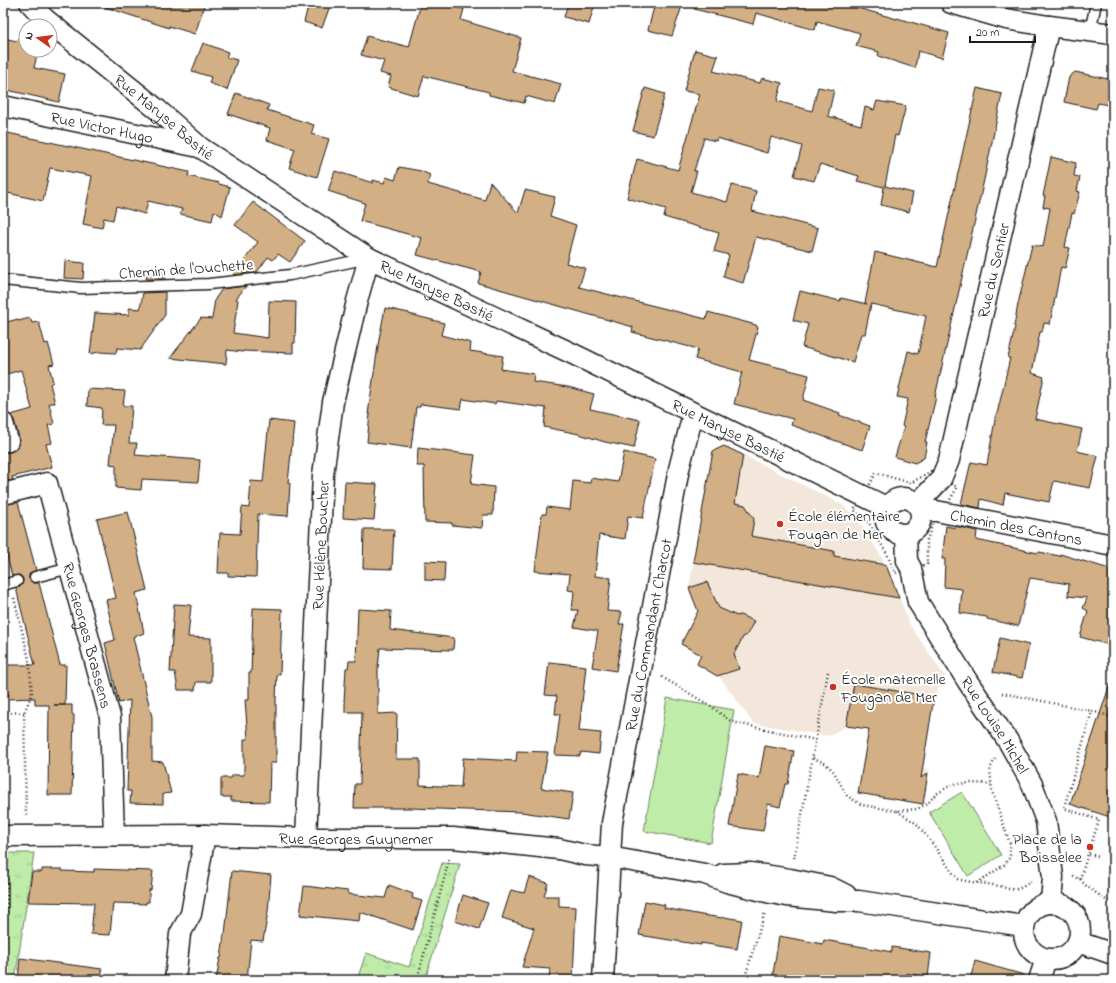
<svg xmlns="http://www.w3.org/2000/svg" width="1116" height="983" viewBox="0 0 1116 983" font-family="'Indie Flower',sans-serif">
<defs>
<pattern id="grass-tufts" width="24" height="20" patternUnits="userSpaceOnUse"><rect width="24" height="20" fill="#c0ecaa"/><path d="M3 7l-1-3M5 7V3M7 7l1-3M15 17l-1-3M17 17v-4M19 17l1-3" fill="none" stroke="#a4ca92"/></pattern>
</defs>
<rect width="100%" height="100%" fill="#fff"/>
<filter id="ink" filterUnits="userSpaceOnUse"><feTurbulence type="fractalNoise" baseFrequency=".025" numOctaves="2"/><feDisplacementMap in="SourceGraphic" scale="8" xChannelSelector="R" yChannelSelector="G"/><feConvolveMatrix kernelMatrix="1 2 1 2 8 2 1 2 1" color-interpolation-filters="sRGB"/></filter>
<g filter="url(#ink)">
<!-- built -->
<path fill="#f2e7da" d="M724,447L743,455L841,504L854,516L866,531L886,565L910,625L945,677L934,697L922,768L929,769L923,804L858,793L869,729L846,726L828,736L753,723L719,676L710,648L700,666L697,664L701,655L681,644L691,625L701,619L689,588L713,451Z"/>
<!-- grass -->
<g fill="url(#grass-tufts)" stroke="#6e8463">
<path d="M3,853H34L15,980H3Z"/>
<path d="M442,863L460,864L425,980H357L366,953L409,967Z"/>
</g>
<!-- pitch -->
<g fill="#c0ecaa" stroke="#6e8463">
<path d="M667,698L734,710L711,843L644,831Z"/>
<path d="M962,792L1001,855L968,876L929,812Z"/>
</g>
<!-- building -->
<g fill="#d3af85" stroke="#1c1c1c">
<path d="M102,3H205L195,34L169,26V28L102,6Z"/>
<path d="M309,3H331L322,28L304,22Z"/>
<path d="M421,3H443L464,9L461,20L521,38L512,71L561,84L555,104L526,96L524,103L489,95V92L424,76L418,96L388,87L391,76L380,73L384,61L361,55L367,36L409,47Z"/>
<path d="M568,3H595L589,24L564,17Z"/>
<path d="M655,3H683L672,36L648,30Z"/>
<path d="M694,3H840L897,19V18L949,33L942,58L918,51L915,68L878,56L879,52L856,46L860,33L817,21L815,30L756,13L753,24L694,9Z"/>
<path d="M26,29V50H38L34,68L65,74L59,102L3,89V38L17,41Z"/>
<path d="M203,43L228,52L226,57L237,60L227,90L209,83L211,77L192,71Z"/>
<path d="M695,50L718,56L713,71L760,83L762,78L782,83L777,101L812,111L818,87L834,90L828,116L861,125L865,107L874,110L877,101L906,106L898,136L895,135L885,186L913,193L909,212L881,205L884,187L857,181L859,176L820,164L814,181L794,176L802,146L771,137L767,153L717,138L716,141L704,138L694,171H697L691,192L727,202L732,185L756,191L752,211L818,228L812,251L756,237L743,283L723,277L729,255L714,251L719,233L664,217L666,209L627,198L637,159L678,170L700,94L684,91Z"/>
<path d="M1075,72L1113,80V106L1098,103L1096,109L1064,102L1069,77Z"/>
<path d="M645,88L665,94L653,136L633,131Z"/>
<path d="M977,88L1002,94L984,180L935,397H936L925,442H927L924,458L915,463L895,457L904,427L902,426L908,399L897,397L908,351L918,354L926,316L871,304L865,334H861L853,362L802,347L808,324L793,320L800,291L840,301L841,298L867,304L865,303L875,252L937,267Z"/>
<path d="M236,93L269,105L267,110L314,125L311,134L329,139L317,177L289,168L295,149L267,140L270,128L228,114Z"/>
<path d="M3,132L189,172L188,176L219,183V184L230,187L222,216L214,211L212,221L180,214L182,209L148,201L145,214L116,206L113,220L104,218L102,228L83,224L92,176L50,168L43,201L3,192Z"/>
<path d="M1051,157L1076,163L1074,176L1080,177L1077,191L1080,192L1074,214L1072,213L1065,247L1070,248L1065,268L1061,267L1050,324L1044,323L1042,332H1040L1032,373L1044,377L1035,419L1082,429L1077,451L1098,456L1090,488L1054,481L1049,502L1005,493L1003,505L981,499L980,508L961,504L971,462L987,465L996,414H997L1010,358H1008L1015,327L1014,326L1018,304L1032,245L1043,247L1050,208L1043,207L1045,196H1043Z"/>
<path d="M399,167L421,171L430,175L428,184L485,200L490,182L518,213L525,190L555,197L550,216L576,225L566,263L585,268L579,287L706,319L708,312L756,325V326L758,327L749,360L809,375L803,400L840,413L839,415L870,426L862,450L791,425L793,419L734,404L742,372L695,359L698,349L632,332L633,327L478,283L481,272L417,255L422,238L360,221L365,203L328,191L335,171L373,183V180L384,183L386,177L395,180Z"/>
<path d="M253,202L305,241L290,262L278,254L273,260L268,257L257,272L233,275L258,242L235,225Z"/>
<path d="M65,261L84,263L83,279L64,278Z"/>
<path d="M148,267L165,269V279H146Z"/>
<path d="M246,286L236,299L238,300L233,333L268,338L269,301L296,302L295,343H293V353L243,351V352L227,350L226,364L170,358L201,318L212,319L215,299L222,289Z"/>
<path d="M165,292V315L140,350L117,348L116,353L99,352L90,354L95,313L129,315V308L140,309L143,293Z"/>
<path d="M385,308L409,313V314L444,323L441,335L471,343L470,351L503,356L501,369L534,374L533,382L568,387L594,394L590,409L640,420L634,448L605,442L579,434L544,427L546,408L496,401L495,404L463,399L461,409L421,404L420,407H416L411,448L367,442L370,414H368L379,339Z"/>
<path d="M30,318L32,323L39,322L45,344L48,343L54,364L49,365L53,382L50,384L55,403H49L54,424L48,425L52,443L46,444L52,467L12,477L13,480L3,482V451L6,452H11L16,449L19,443V438L14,420L11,415L32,409L21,370L3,375V323L18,319V321Z"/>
<path d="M88,389L125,391L123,406H132L129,443H137L135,455L200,460L198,482L142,479L141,490L116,488V465L110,464L114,425H101L102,408L87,406Z"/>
<path d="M269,420L294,423L288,483H290L288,516L258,514L256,577L228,576V573H218L220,533L240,534L242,507L249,508L251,481L263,482Z"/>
<path d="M724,446L743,455L735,503L745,505L754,519L751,536L834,551V556L886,565L899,598L693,562L713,451Z"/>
<path d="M418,448L475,455L471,484L494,487L493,515H483L482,528L452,525V523L425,522L424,466H417Z"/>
<path d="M624,452L655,459L643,518L628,516L625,539L599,535L595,576L611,578L607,611L622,612L619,624H624L616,671L592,667L598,631L574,627L578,610H572L574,591L568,590L570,574L535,571L542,514H546L547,507L570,510L573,481L590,483L591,478L618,482Z"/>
<path d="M345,482L377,484L374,520L343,518Z"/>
<path d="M18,502L36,570L30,573L29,576V579L33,583H39L60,665H66L65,705H54H72V714L74,715L72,795H48L49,705H35V698L8,699L9,694L3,693V665H35L16,588L22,585L23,580L22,577L19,575L12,576L3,540V505Z"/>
<path d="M128,512L147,590L136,593L144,633L133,637L152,717V761L163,762L171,793L163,794V804L130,803L131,791H127L130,700L119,703L105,643L115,640L106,600L116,598L97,519Z"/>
<path d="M946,526L955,528V526L977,531L976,540L1038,553L1039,552L1060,556V554L1113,570V646L1080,637L1088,611L1083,608L1087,598L1068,596L1069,584L1030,578L1018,626L987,619V617L960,613L962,589L944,587L945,559H942Z"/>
<path d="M364,529H394L392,569L363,568Z"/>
<path d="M425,561L445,562L444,581L425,580Z"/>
<path d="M707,582L719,608L737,616L740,615L754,621L747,635L743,637L734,654L739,669L717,676L697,664L701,655L681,644L698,611L689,588Z"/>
<path d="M174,604L191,605L188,637L211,638V682H196L195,690H178L175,672H170Z"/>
<path d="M253,608L282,609L280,674H277L276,700V763H270L269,802L231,801V797H221V778H231L232,775H244V739H248L245,700H249V673H251Z"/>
<path d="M358,609L391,611L390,630L454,638L453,650L380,648L378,668V714L397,713L396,759H420V785L461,787L463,758L516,761L517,751L548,752L541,788L573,793L569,819L521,812L411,808H354L355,784H360L362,712H345V702H344L346,668H348L349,661H356Z"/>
<path d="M1000,638L1029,645L1022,678L993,672Z"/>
<path d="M549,662L586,666L579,731L601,733L599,754L581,752L580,756L555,755L560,714H555L557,696L545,695Z"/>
<path d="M854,684L934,697L921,778L928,773L923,804L858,793L869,729L846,726Z"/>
<path d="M1110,684H1113V818L1070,804Z"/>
<path d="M765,746L794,751L788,784H785L780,807L768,804L763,831L729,826L738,774L759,778Z"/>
<path d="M42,869H62V871L94,872V869L153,871L151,890H149V902H146V904L113,903L110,935L91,934L94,903L28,902L32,872H42Z"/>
<path d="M232,871L271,875L268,912L263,941L251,940L247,980H216L220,958H221L224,934H225Z"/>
<path d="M529,877L548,883L544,896H559V906L576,907L573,980H549L550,969L522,967L534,928L502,918L511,890L524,893Z"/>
<path d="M389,885L413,894L412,898L422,901L413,930L360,912L359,921L300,915L304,886L348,891V894L385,898Z"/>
<path d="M463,895L488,903L479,929L455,921Z"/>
<path d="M645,901L665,905L664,908L702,915L723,918L724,917L742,920L737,949L701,943V945L639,935Z"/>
<path d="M779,936L823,944L824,940L892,952V947L931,953L928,977L906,973L905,980H772Z"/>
<path d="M20,958L102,969V980H18Z"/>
<path d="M975,961L1024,975L1023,980H970Z"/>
</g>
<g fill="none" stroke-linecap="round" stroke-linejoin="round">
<!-- lane casing -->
<g stroke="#1c1c1c" stroke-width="13">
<g id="lane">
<path d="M1090,32L1096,3"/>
<path d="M3,280L81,288L209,284L290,275L368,258"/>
<path d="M35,577L70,568"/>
<path d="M3,585L17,581"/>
</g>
</g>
<!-- street casing -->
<g stroke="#1c1c1c" stroke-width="23">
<g id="street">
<path id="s1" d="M30,3L45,19L158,110L201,148L369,258L569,352L886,507"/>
<path d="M951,3L1006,19L1049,26L1113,34"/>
<path id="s2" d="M3,106L199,147"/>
<path d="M3,423L8,441"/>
<path id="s3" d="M3,494L47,483L110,717L114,835"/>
<circle cx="903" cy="516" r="18"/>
<path id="s4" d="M919,507L925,496L941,479L949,460L1049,26"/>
<path id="s5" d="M921,511H936L1113,545"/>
<path id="s6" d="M906,534L907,561L911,568L918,602L968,682L1008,741L1032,784L1046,821L1053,877L1051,903"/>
<path id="s7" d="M3,836L205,835L306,838H453L559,849L585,855L609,857L705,874L727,882L771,893L787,896L836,901H859L1024,926"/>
<path id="s8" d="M306,838L323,475L333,402L357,301L369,258"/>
<path d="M723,874L751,873L790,879L830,887L846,895"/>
<circle cx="1052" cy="931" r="28"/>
<path d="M1078,942L1113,954"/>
<path d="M175,980L180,934L191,914L205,835"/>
<path id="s9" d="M603,980L612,823L679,469L693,414"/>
<path d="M1039,980L1046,959"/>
</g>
</g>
<!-- path -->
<g stroke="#1c1c1c" stroke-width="2.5" stroke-dasharray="1 3" stroke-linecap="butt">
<path d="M931,471L941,479L957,487L954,493L948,503L939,511L932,526L927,540V564L895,573L887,554L869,523L854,510L864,495L876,473L911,483Z"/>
<path d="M3,556L6,568"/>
<path d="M14,598L29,659L32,694L24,713L26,815"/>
<path d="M662,677L709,705L732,722L816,740"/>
<path d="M1002,693L1092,711L1113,717"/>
<path d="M3,712L24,713"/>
<path d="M813,758L825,763L834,772L847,796L862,805L897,811L917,809L928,803L936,794L953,784L972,783L991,784"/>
<path d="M897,811L917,824L932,843L957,879C972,883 984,883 999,886C1005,887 1010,891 1017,889C1022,888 1027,884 1031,881"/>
<path d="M1089,854L1100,857"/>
<path d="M794,858L828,672"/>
<path d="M1073,876L1080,879L1085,885L1113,905"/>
<path d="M1080,879L1099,820L1064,808L1092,711"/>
<path d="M977,883L1004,865L1010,857V844L992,791L990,769L995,759"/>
<path d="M6,980L7,857"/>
<path d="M417,980L444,879L449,859"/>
<path d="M744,980L765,912"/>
</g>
<!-- lane -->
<use href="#lane" stroke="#fff" stroke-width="10"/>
<!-- street -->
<use href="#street" stroke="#fff" stroke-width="20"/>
</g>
</g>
<!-- markers -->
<g fill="#c8321e" stroke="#fff" stroke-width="1.5">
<circle cx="780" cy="524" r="4"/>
<circle cx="833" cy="687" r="4"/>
<circle cx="1090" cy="847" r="4"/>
</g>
<g text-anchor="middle" stroke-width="4" stroke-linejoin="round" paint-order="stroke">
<!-- street labels -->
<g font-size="16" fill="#1c1c1c" stroke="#fff">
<text dy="6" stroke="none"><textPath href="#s1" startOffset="176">Rue Maryse Bastié</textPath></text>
<text dy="6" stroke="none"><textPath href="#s2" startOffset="101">Rue Victor Hugo</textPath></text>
<text transform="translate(186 268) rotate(-4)" y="6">Chemin de l'Ouchette</text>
<text dy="6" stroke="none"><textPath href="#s4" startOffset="251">Rue du Sentier</textPath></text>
<text dy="6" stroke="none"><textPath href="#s1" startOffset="500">Rue Maryse Bastié</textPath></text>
<text dy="6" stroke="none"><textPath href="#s1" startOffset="824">Rue Maryse Bastié</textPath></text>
<text dy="6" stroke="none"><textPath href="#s5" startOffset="97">Chemin des Cantons</textPath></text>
<text dy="6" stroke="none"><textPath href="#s8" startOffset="293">Rue Hélène Boucher</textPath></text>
<text dy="6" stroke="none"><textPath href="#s9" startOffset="349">Rue du Commandant Charcot</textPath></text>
<text dy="6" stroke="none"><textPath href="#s3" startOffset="203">Rue Georges Brassens</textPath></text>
<text dy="6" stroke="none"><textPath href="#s6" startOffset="215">Rue Louise Michel</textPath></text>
<text dy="6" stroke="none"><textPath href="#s7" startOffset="353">Rue Georges Guynemer</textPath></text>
</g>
<!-- poi labels -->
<g font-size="16" fill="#1c1c1c" stroke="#fff" text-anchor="start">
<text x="788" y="521">École élémentaire<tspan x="788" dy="18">Fougan de Mer</tspan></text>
<text x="841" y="684">École maternelle<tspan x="841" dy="18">Fougan de Mer</tspan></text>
<text x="1082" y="844" text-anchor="end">Place de la<tspan x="1082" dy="18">Boisselee</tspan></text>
</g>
</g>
<!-- margin -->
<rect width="1116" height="983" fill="none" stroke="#fff" stroke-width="16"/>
<rect x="8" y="8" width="1100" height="967" fill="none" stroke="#1c1c1c" stroke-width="1.5" filter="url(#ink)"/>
<!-- north arrow -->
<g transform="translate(38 38) rotate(284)"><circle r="19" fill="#ffffff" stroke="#a4a4a4"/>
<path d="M0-3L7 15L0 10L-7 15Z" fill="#c8321e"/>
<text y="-6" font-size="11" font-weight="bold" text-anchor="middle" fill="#1c1c1c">N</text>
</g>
<!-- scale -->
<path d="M970 36v6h65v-6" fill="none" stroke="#1c1c1c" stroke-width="2"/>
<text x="976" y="36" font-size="12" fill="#1c1c1c" stroke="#ffffff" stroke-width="3" paint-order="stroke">20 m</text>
</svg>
